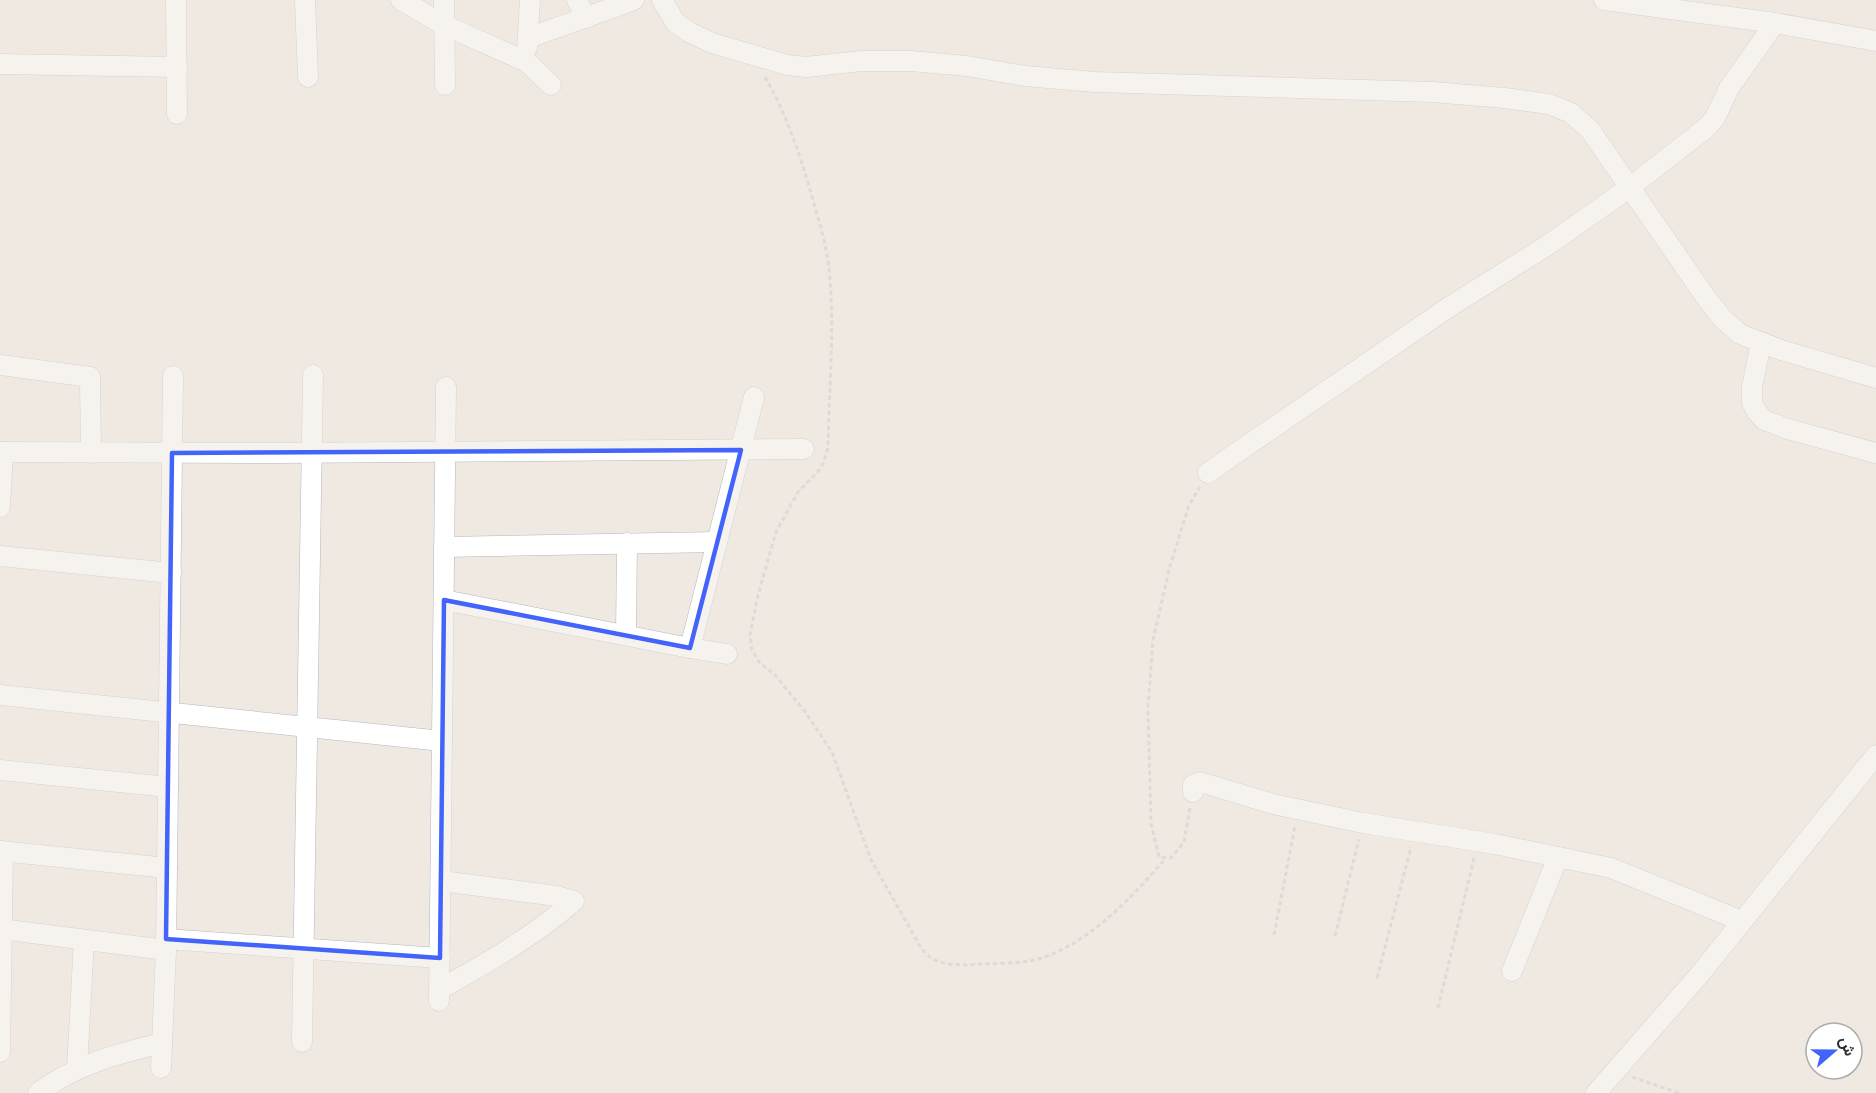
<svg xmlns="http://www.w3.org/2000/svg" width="1876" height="1093" viewBox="0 0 1876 1093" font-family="'Fira Sans Condensed',Vazirmatn,sans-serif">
<rect width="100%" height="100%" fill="#efe9e1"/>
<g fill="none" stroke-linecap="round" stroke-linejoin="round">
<!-- street casing -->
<g stroke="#b4b7c1" stroke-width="21">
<g id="street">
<path d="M176,0L177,114"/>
<path d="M305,0L308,77"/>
<path d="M401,0L444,25L527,62L551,85"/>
<path d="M444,0L445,85"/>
<path d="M577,0L586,18"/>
<path d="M662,0L675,22L689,32L712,43L787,65L806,67L861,61H911L967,66L1025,76L1095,82L1433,92L1504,98L1549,104L1571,113L1590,130L1707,299L1723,319L1740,334L1781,350L1876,378"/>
<path d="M1604,0L1775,23L1876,41"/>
<path d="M528,38L634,0"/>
<path d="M527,48L530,0"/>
<path d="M0,64L177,67"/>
<path d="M1761,343L1752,387V403L1757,412L1764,420L1788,429L1876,453"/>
<path d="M0,365L90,377L91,453"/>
<path d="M0,452L278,453L804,449"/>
<path d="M1208,473L1229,458L1449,307L1548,245L1629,188L1706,128L1715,118L1729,88L1775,23"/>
<path d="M0,507L3,452"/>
<path d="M444,547L717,542"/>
<path d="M0,556L171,573"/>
<path d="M444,600L690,648"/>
<path d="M626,635L627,543"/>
<path d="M727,654L690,648L754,397"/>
<path d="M0,695L442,741"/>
<path d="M0,770L168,787"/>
<path d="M1193,792V785L1200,782L1273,804L1363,823L1495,844L1611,868L1742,921"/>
<path d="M0,851L167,868"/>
<path d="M0,929L166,950L173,376"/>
<path d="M166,939L440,958"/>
<path d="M1512,971L1558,857"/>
<path d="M440,989C487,963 534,936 574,901L557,896L441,881"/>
<path d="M439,1001L446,387"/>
<path d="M302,1042L313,375"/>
<path d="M0,1052L3,851"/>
<path d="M161,1068L166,950"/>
<path d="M77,1069L84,940"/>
<path d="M38,1093C76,1064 117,1054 162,1043"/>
<path d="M1596,1093L1700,974L1876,755"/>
</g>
</g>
<!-- path -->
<g stroke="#c9c9c9" stroke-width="3" stroke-dasharray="4.5 3" stroke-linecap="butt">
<path d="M765,77C787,115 800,155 812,197C819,220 826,244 829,268C835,327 829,388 828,448L823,464L817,473L798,492L776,532L758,595L750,635L752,650L759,662L775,675L806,713L832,752L871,860L920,946C923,949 925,954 929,956C941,967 967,965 982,964C1005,963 1029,964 1050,955C1096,936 1133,896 1165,859"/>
<path d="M1190,808L1184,842L1171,858L1159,857L1151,824L1148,708L1153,640L1170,566L1189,505L1200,487"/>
<path d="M1274,935L1295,826"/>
<path d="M1335,936L1359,839"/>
<path d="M1377,978L1411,847"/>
<path d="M1438,1008L1474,858"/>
<path d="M1632,1077L1679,1093"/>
</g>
<!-- street -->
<use href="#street" stroke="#fff" stroke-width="20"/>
</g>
<!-- marked area -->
<path d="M0 0H1876V1093H0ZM741,450L690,648L444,600L440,958L166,939L172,453Z" fill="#efe9e1" fill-opacity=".55" fill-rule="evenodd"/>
<path fill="none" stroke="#4264fb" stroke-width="4.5" stroke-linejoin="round" d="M741,450L690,648L444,600L440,958L166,939L172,453Z"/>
<!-- north arrow -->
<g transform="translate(1834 1051) rotate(70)"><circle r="28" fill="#ffffff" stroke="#ababab" stroke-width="1.5"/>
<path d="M0-4.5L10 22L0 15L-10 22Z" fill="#4264fb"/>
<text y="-9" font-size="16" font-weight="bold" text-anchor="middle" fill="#2e2e2e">ش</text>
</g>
</svg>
